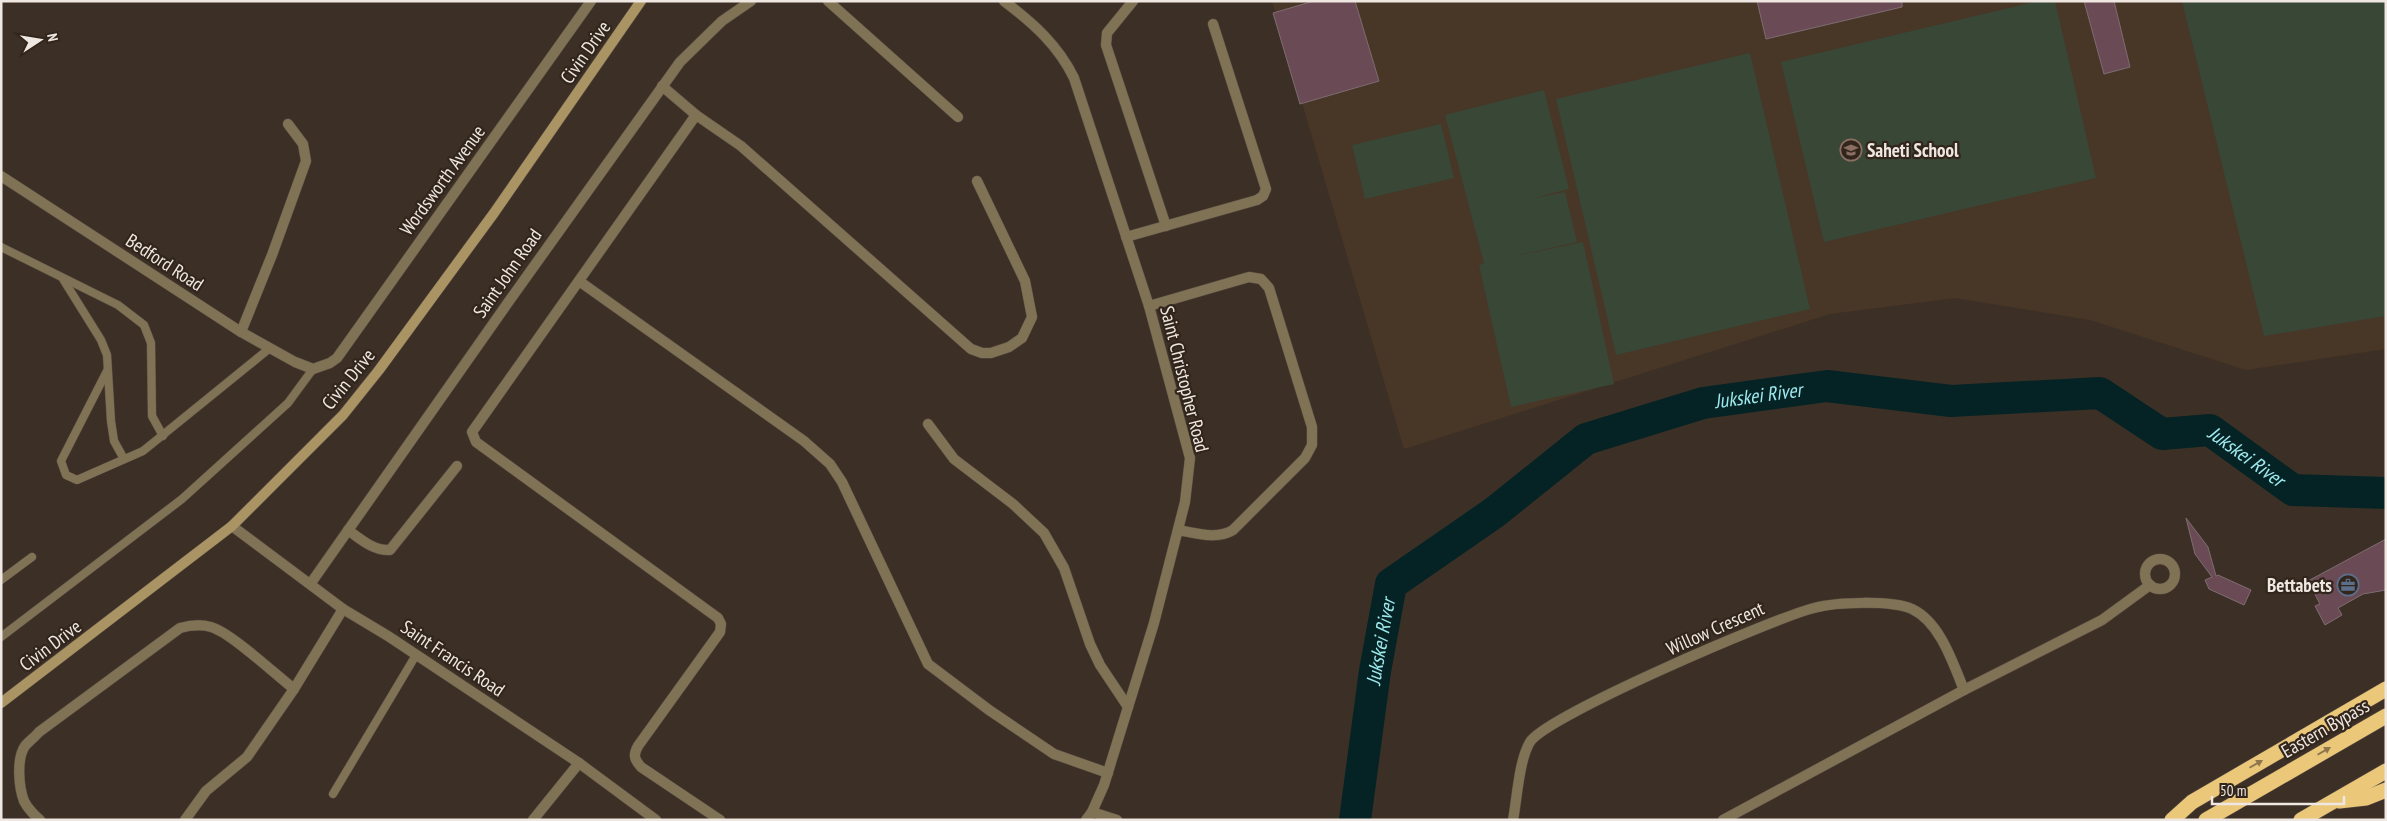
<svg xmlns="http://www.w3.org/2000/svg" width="2387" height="821" viewBox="0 0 2387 821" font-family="'PT Sans Narrow',sans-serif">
<rect width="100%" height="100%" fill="#3c3026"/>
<!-- built -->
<path fill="#483627" d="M1272,1H2386V349L2246,370L2090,320L1955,298L1830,314L1404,449Z"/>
<!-- grass -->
<g fill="#394737">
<path d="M2038,1H2055L2096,178L1824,242L1781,62Z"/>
<path d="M2182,1H2386V316L2264,336Z"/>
<path d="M1750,53L1810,309L1616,355L1556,99Z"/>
<path d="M1544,90L1569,189L1530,199L1565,192L1577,242L1511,257L1583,242L1614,384L1511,407L1479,265L1484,263L1445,115Z"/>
<path d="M1441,124L1454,178L1365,199L1352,145Z"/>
</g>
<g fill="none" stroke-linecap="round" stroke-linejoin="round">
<!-- river -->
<path stroke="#052325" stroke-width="32" id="s1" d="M1355,820L1375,671L1391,584L1495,512L1586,439L1703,403L1827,386L1951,401L2100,393L2162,434L2210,430L2293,490L2386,493"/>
</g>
<!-- building -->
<g fill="#6a4b55" stroke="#7e6c72">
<path d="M1314,1H1355L1379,81L1300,104L1273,13Z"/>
<path d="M1757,1H1902V7L1766,39Z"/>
<path d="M2084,1H2114L2130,67L2104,74Z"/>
<path d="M2186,518L2208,547L2216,576L2218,575L2251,590L2244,605L2209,589L2205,580L2212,577L2195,554Z"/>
<path d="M2386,539V590L2363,594L2338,608L2342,615L2325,625L2315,606L2320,604L2308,581Z"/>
</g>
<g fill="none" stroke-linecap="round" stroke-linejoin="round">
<!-- lane casing -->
<g stroke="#594d44" stroke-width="9">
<g id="lane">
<path d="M1,247L118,305L144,325L151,343L152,416L163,436"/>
<path d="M63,279L101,340L107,355L111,421L114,441L124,459"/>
<path d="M107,371L61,461L66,475L77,480L143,451L270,348"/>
<path d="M1,580L32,557"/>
<path d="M1,637L182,499L288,403L313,369"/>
<path d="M333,794L416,655"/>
</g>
</g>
<!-- street casing -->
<g stroke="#594d44" stroke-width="11">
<g id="street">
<path d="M828,1L958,117"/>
<path d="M1004,1C1033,23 1058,45 1074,78L1149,306L1190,458L1185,502L1154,623L1104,785L1092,812L1086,820"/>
<path d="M1133,1L1107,33L1106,45L1166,226"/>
<path d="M662,86L696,115"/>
<path d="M1,176L241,332L295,362L313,369L330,363L337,358L591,1"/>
<path d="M1126,237L1257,200L1263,196L1266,189L1213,24"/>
<path d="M579,281L804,441L830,464L842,482L928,664L989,710L1054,754L1108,773"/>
<path d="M1149,306L1249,277L1261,279L1269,288L1312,427V445L1305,458L1233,530C1217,540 1196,533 1178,530"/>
<path d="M241,332L272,255L306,161L303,144L288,124"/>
<path d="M928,424L954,459L1013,504L1044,533L1064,568L1090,644L1100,665L1128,707"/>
<path d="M232,526L343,609L388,636L579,763L656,820"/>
<path d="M348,530C360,539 374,551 390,550L457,466"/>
<circle cx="2160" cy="574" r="15"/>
<path d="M311,583L507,304L680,62L722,21L751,1"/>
<path d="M1092,812L1117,820"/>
<path d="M40,820C33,814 28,809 24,801C19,788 16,759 25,746C29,741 35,737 39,732L180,628C191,625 200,624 211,627C230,632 276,675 294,689"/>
<path d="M185,820L206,791L247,757L294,689L343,609"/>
<path d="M533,820L579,763"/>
<path d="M720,820L641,767C634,759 633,755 638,746L720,632L721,624L718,618L476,442L472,432L696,115L741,146L971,349L982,353H991L1009,347L1022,338L1032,317L1025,281L977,181"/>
<path d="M1513,820C1517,799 1519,760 1530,742C1546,716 1774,618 1814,608C1836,602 1891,600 1912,609C1940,622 1953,663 1964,690"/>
<path d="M1723,820L1964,690L2102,620L2150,585"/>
</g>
</g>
<!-- secondary casing -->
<g stroke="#594d44" stroke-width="11">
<path id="secondary" d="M1,703L232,526L343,415L379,370L494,213L641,1"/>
</g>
<!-- highway casing -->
<g stroke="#594d44" stroke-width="16">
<g id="highway">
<path d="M2339,801L2366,798L2386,790"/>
<path d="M2172,820L2192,802L2386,689"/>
<path d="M2206,820L2386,716"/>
<path d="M2301,820L2386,771"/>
</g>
</g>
<!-- lane -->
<use href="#lane" stroke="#807254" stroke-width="8"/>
<!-- street -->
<use href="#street" stroke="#807254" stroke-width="10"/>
<!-- secondary -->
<use href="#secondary" stroke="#ab9464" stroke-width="10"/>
<!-- highway -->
<use href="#highway" stroke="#ebc77a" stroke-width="15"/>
</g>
<!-- one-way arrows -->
<defs><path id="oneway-solid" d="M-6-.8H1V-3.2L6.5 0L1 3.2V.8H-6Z" transform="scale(1.25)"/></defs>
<g fill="#8e764b">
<use href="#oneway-solid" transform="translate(2324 751) rotate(-30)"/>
<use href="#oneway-solid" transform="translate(2256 764) rotate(-30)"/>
</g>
<!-- icons -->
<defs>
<g id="school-ring" transform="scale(1.125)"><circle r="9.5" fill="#32261c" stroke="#8d6e63" stroke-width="1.5"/><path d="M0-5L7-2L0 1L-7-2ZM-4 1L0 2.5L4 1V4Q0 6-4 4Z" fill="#8d6e63"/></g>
<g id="office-ring" transform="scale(1.125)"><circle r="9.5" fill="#32261c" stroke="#5c6f8a" stroke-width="1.5"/><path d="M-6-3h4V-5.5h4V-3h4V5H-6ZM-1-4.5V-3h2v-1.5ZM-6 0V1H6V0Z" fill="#5c6f8a"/></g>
</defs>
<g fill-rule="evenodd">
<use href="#school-ring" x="1851" y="150"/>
<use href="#office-ring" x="2348" y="585"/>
</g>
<g text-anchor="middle" stroke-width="4.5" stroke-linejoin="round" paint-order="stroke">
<!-- street labels -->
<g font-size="19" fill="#efe7e1" stroke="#32261c">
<text transform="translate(585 52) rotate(-55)" y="7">Civin Drive</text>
<text transform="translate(442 180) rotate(-54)" y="7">Wordsworth Avenue</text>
<text transform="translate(165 262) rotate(33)" y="7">Bedford Road</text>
<text transform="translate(507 273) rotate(-55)" y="7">Saint John Road</text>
<text transform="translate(348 379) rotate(-51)" y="7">Civin Drive</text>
<text transform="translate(1185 379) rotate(76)" y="7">Saint Christopher Road</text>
<text transform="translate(1715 628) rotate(-24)" y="7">Willow Crescent</text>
<text transform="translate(50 645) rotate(-37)" y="7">Civin Drive</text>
<text transform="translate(453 658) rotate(34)" y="7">Saint Francis Road</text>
<text transform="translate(2325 728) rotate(-30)" y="7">Eastern Bypass</text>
</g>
<!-- poi labels -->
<g font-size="19" font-weight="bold" fill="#efe7e1" stroke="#32261c" text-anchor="start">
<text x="1867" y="157">Saheti School</text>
<text x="2332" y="592" text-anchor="end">Bettabets</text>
</g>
<!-- water labels -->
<g font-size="20" font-style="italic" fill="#9de9ee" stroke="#32261c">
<text dy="7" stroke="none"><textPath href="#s1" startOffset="660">Jukskei River</textPath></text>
<text dy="7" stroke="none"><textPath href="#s1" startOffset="1171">Jukskei River</textPath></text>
<text dy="7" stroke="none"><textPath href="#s1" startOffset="180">Jukskei River</textPath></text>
</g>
</g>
<!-- border -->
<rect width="2387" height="821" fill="none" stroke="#efe7e1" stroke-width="5"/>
<!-- north arrow -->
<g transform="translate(40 40) rotate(78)" stroke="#32261c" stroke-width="4" paint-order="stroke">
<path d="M0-4L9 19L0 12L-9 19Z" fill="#efe7e1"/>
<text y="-8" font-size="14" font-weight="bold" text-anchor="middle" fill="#efe7e1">N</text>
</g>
<!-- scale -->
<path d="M2212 796v8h132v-8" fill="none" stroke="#efe7e1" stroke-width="2.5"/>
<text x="2220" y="796" font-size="15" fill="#efe7e1" stroke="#32261c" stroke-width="4" paint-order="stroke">50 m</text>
</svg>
